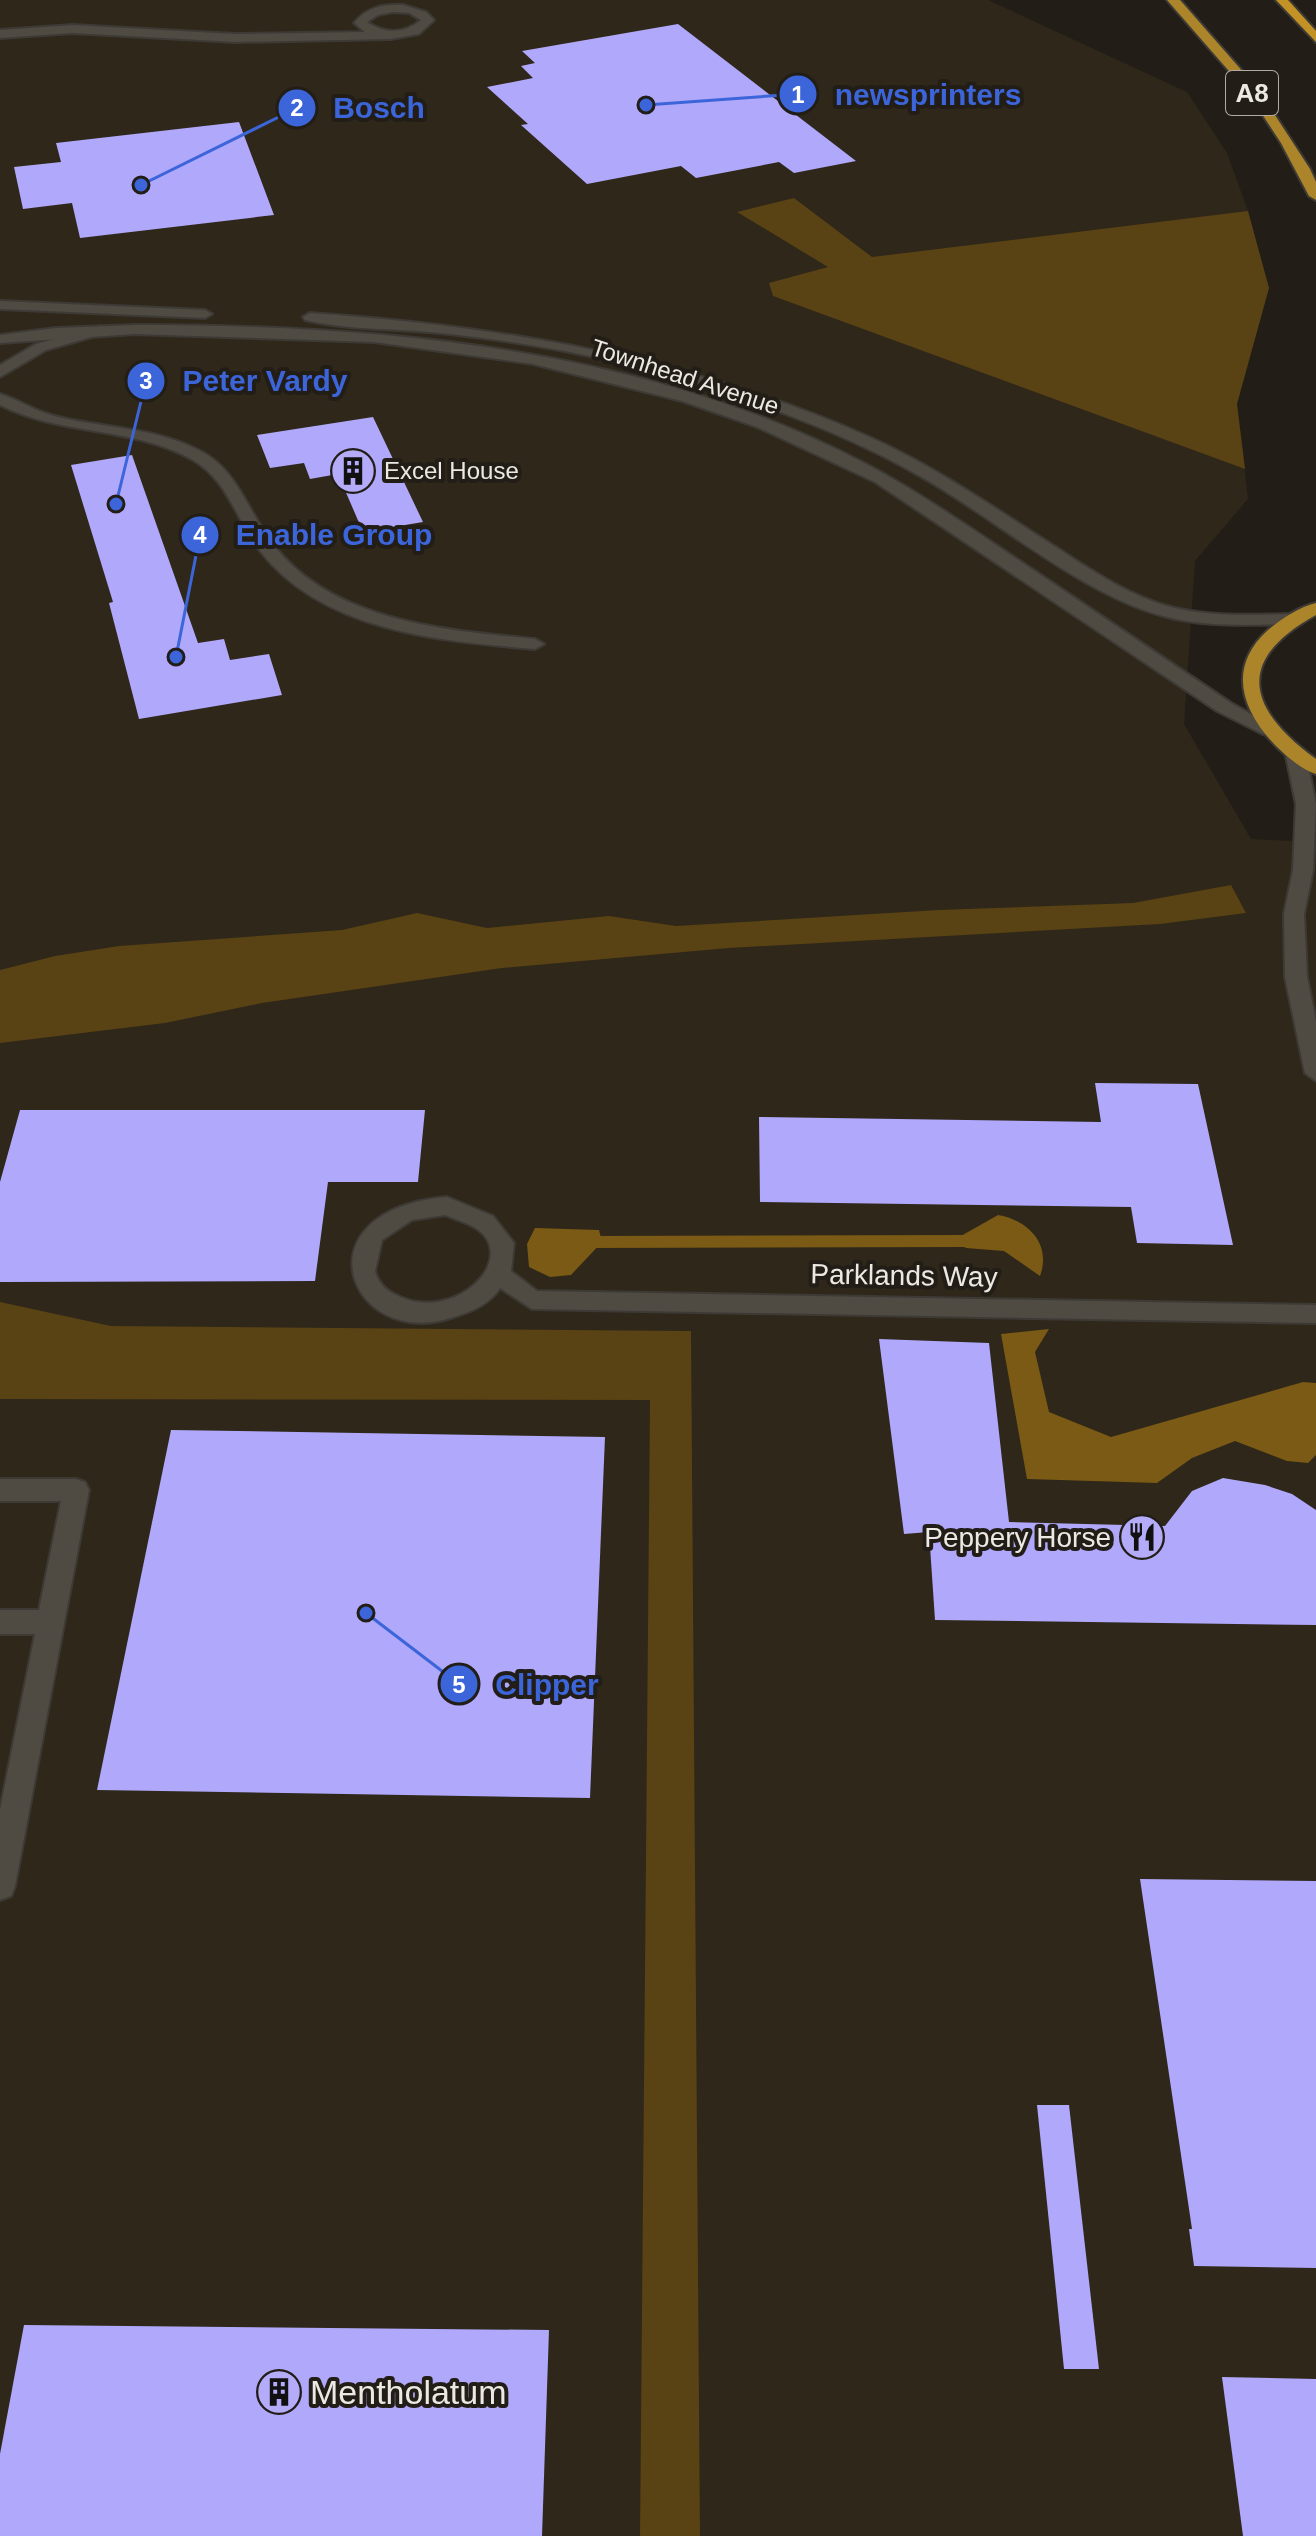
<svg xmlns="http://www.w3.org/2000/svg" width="1316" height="2536" viewBox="0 0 1316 2536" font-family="Helvetica,sans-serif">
<rect width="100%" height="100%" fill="#221e17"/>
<!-- built -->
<path fill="#2e271a" d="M0,0H988L1187,92L1227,153L1248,211L1269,288L1237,404L1248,499L1195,561L1184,724L1251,839L1316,842V2536H0Z"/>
<!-- green -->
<g fill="#594213">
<path d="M794,198L872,257L1248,211L1269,288L1237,404L1245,469L773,296L769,283L828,267L737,212Z"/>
<path d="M1231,885L1246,913L1160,924L729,948L502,968L262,1003L165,1023L0,1043V970L55,956L119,946L342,930L417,913L487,928L609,916L676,926L938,910L1133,903Z"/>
<path d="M0,1302L111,1326L691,1331L700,2536H640L650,1400L0,1399Z"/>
</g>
<!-- water -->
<g fill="#7a5a14">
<path d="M998,1215C1027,1220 1052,1243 1040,1276L1004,1251L966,1248L952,1241Z"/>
<path d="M535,1228L599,1230L602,1242L571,1275L550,1277L529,1267L527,1244Z"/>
<path d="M1049,1329L1035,1352L1049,1412L1111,1437L1303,1382L1316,1383V1455L1308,1463L1287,1461L1235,1441L1192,1458L1157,1483L1027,1479L1001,1334Z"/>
</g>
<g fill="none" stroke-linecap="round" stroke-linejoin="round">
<!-- stream -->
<path stroke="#7a5a14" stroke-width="12" d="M587,1242L966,1241"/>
</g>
<!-- building -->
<g fill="#b0a8fa">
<path d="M678,24L856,161L794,173L779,162L696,178L681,166L587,184L521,125L528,124L487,87L533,78L521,66L535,63L522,51Z"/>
<path d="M239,122L274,215L80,238L72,203L23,209L14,167L61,162L56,143Z"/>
<path d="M373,417L423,522L363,532L338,474L310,479L304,463L270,468L257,435Z"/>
<path d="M132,455L198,643L224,639L230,660L269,654L282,695L139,719L109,603L113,602L71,465Z"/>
<path d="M1095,1083L1198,1084L1233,1245L1137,1243L1131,1207L760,1202L759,1117L1101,1122Z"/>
<path d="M20,1110H425L418,1182H328L315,1281L0,1282V1182Z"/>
<path d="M879,1339L989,1343L1009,1522L1165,1526L1192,1491L1223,1478L1265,1485L1292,1494L1316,1510V1625L935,1620L929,1532L904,1534Z"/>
<path d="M171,1430L605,1437L590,1798L97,1790Z"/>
<path d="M1140,1879L1316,1881V2268L1194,2266L1189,2229H1192Z"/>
<path d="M1037,2105H1069L1099,2369H1064Z"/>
<path d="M24,2325L549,2330L542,2536H0V2454Z"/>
<path d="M1222,2377L1316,2379V2536H1243Z"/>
</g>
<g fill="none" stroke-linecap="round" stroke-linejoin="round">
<!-- minor casing -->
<g stroke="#3d3a35" stroke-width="4">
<g id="minor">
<path d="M403,5L426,12L434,20L419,34L391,39L235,42L73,33L0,38V30L73,25L235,34L365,32L354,23C367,7 384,4 403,5ZM393,12L409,13L421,20C404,34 385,34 367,22L378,15Z"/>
<path d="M101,326L108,330L106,333L46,350L0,377V365L36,344Z"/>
<path d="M0,394C17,399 33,410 51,415C101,429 157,426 204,453C239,473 249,514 273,544C332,622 445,630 535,639L544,644L535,649C441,641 324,632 261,552C237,522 228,480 193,460C134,426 61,436 0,405Z"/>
<path d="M1296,750L1306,756L1316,804L1313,870L1304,914L1307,977L1316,1021V1081L1305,1073L1285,977L1284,914L1293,870L1296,804L1286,756Z"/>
<path d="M447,1197L493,1216L514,1243L511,1271L537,1291L1316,1305V1323L532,1309L500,1288C490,1304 471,1312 454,1317C349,1353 294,1210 447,1197ZM445,1215C454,1219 465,1222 474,1227C523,1256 455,1327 394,1294C384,1289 378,1282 375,1271L382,1240L412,1220Z"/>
<path d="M0,1479H76L85,1482L89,1490L15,1886L11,1896L0,1900V1810L35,1634H0V1610H39L61,1501H0Z"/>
</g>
</g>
<!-- tertiary casing -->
<g stroke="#3d3a35" stroke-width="4">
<g id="tertiary">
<path d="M0,301L205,310L212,314L205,318L0,309Z"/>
<path d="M310,313C501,326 690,358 867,436C933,465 993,507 1054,546C1090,569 1128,596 1171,607C1210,617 1251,615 1291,614L1300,619L1291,624C1251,625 1210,627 1171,618C1087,599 1000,522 925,479C862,442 795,416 726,393C637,363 542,344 449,334C402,328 351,331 305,320L303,317Z"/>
<path d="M135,325C382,325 643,347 866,464C919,492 969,527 1020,561C1090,608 1160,656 1231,703L1279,730L1270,736L1263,734L1217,711L875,482L757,427L682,401L533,364L374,342L135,334L0,343V335L56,328Z"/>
</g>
</g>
<!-- trunk casing -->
<g stroke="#3d3a35" stroke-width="4">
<g id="trunk">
<path d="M1167,0H1180L1258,89L1310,169L1316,182V200L1309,196L1281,143L1249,94Z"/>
<path d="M1316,603V615C1234,660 1247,709 1316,759V774C1302,770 1286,756 1276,746C1241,710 1227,667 1268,630C1281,619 1299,607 1316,603Z"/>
</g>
</g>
<!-- motorway casing -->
<g stroke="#3d3a35" stroke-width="4">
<path id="motorway" d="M1276,0H1288L1316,31V42Z"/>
</g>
<!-- minor -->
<use href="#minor" fill="#4f4a42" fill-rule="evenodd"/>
<!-- tertiary -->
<use href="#tertiary" fill="#4f4a42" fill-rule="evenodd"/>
<!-- trunk -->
<use href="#trunk" fill="#ac842a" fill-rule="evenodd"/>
<!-- motorway -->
<use href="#motorway" fill="#c39224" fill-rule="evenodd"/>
</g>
<!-- icons -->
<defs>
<g id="building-disc" transform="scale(2.3)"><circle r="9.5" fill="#b4acf9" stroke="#221e17"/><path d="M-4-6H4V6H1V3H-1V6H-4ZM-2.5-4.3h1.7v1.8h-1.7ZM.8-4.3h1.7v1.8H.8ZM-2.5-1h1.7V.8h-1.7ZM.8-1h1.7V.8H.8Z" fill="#111"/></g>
<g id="restaurant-disc" transform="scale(2.3)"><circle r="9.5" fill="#b4acf9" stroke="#221e17"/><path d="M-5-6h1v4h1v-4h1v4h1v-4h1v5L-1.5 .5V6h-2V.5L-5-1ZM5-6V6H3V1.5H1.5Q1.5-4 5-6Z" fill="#111"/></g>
</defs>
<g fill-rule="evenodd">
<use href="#building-disc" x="353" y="471"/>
<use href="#restaurant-disc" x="1142" y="1537"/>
<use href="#building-disc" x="279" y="2392"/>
</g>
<g text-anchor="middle" stroke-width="8" stroke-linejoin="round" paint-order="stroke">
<!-- far-street labels -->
<g font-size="24" fill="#ece9e4" stroke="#221e17">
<text transform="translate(685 377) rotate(18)" y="8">Townhead Avenue</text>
</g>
<!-- far-poi labels -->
<g font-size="24" fill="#ece9e4" stroke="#221e17" text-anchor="start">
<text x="384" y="479">Excel House</text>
</g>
<!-- shield labels -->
<rect fill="#221e17" stroke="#afaca6" stroke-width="2" x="1226" y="71" width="52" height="44" rx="6"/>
<g font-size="26" font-weight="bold" fill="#ece9e4">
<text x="1252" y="102">A8</text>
</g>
<!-- street labels -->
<g font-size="28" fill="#ece9e4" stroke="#221e17">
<text transform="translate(904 1275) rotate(1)" y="10">Parklands Way</text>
</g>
<!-- poi labels -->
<g font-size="28" fill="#ece9e4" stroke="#221e17" text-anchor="end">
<text x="1111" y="1547">Peppery Horse</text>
</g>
<!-- near-poi labels -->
<g font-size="34" fill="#ece9e4" stroke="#221e17" text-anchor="start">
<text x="310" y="2404">Mentholatum</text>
</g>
</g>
<!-- callouts -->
<path fill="none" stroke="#3c65da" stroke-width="3" d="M646 105L798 94M141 185L297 108M116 504L146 381M176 657L200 535M366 1613L459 1684"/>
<g fill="#3c65da" stroke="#221e17" stroke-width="3">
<circle cx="646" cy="105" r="8"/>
<circle cx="141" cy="185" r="8"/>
<circle cx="116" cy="504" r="8"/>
<circle cx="176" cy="657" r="8"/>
<circle cx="366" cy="1613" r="8"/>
<circle cx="798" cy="94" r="20"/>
<circle cx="297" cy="108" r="20"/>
<circle cx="146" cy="381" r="20"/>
<circle cx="200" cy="535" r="20"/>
<circle cx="459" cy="1684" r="20"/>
</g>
<g font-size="24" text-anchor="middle" font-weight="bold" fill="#fff">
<text x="798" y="103">1</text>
<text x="297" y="116">2</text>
<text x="146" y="389">3</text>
<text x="200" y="543">4</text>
<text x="459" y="1693">5</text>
</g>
<g font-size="30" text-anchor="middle" font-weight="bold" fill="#3c65da" stroke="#221e17" stroke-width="8" stroke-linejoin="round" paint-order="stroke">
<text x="928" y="105">newsprinters</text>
<text x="379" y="118">Bosch</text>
<text x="265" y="391">Peter Vardy</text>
<text x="334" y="545">Enable Group</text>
<text x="547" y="1695">Clipper</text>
</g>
</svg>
